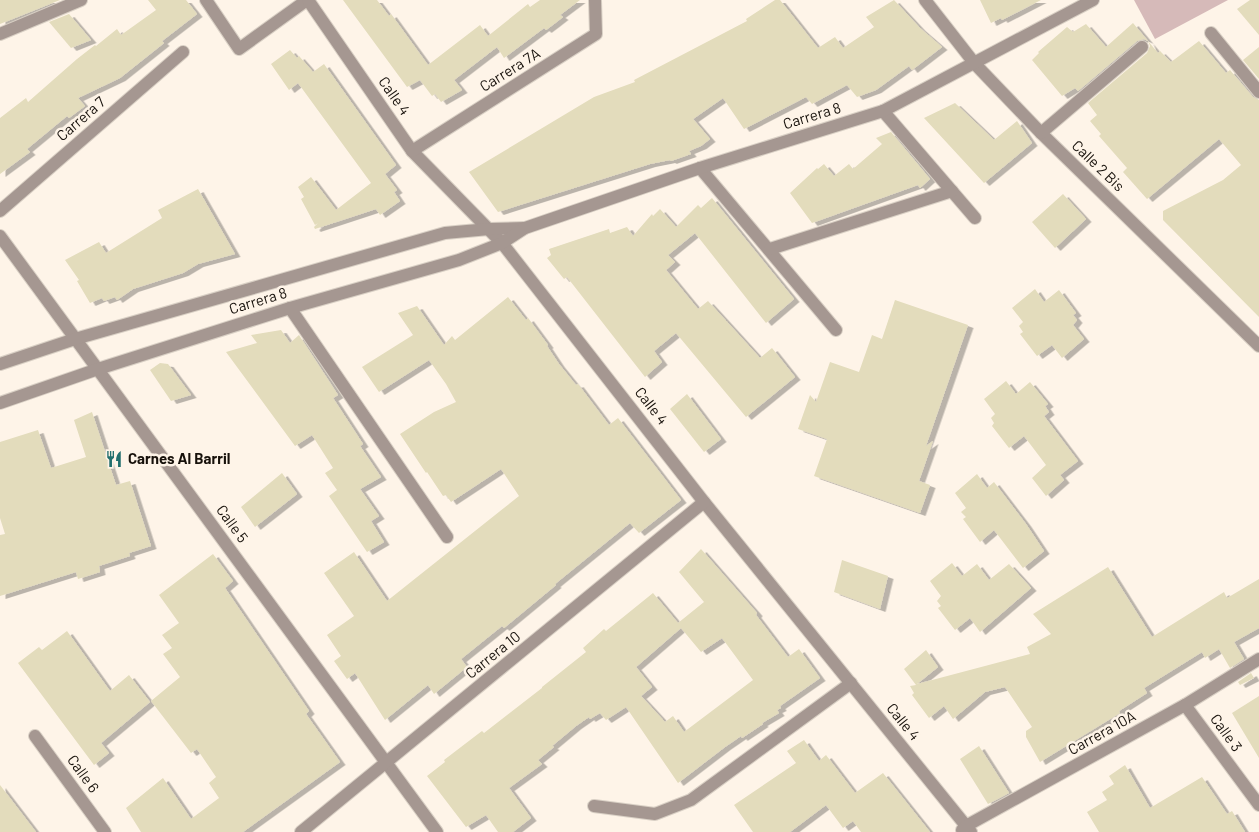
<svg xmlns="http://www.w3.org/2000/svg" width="1259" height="832" viewBox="0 0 1259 832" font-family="Barlow,sans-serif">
<defs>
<filter id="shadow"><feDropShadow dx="5.5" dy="3" stdDeviation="0" flood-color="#0004"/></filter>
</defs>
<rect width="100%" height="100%" fill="#fef4e8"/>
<!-- green -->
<path fill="#d6bab9" d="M1134,0H1228L1155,39Z"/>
<!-- building -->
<g fill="#e3dcbc" fill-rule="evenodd" filter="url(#shadow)">
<path d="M0,0H60L0,24Z"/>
<path d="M148,0H186L197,14L162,41L164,43L120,78L78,98L85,106L69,118L67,116L27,149L30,152L0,174V118L26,98L28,102L77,59L95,45L96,46L117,29L121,35L156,10Z"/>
<path d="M343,0H377L389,16L391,14L428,65L480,25L488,36L528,4L530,7L540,0H580L560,15L563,17L554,24L546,30L544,28L504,58L497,47L454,80L462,90L441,102L435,94L432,96L420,80L407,87Z"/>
<path d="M775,0H780L818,48L835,37L843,48L874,27L866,17L894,0L920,28L942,47L912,70L909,66L876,90L857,97L847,85L812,104L806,97L744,129L723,98L693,119L710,139L701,146L689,151L691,154L671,161L670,160L650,164L498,212L469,172L594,97L635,82L634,80L747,21L746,19Z"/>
<path d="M980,0H1041L1002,20L1001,18L991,23Z"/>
<path d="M1250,0H1259V35L1237,9Z"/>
<path d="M69,14L91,40L71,48L49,22Z"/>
<path d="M1133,23L1158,53L1160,51L1171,62L1199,41L1226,73L1230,70L1253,97L1259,100V317L1163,220V211L1223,180L1241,165L1219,139L1147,199L1123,172L1127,168L1099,136L1101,134L1090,121L1097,115L1088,103L1147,53L1150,46L1148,41L1144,39L1137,41L1078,91L1075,88L1062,96L1032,60L1039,53L1038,52L1067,27L1073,32L1086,24L1106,47Z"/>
<path d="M1259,47V79L1243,60Z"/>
<path d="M290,50L297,58L299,56L313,72L324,64L396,165L385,174L397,190L394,192L400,201L380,215L376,209L315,229L314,227L318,223L315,225L301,199L304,197L298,187L311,177L336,210L371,183L298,83L289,90L271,64Z"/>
<path d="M955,103L994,140L1017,121L1032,143L984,183L924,118Z"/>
<path d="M891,132L930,179L920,188L918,185L812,223L790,193L817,168L818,169L824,164L834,176L849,164L853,169L882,144L876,138Z"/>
<path d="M198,189L235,254L198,264L183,273L133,289L117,300L115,297L104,301L102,298L90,303L77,281L79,280L65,260L99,242L106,253L162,218L158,210Z"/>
<path d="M1063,194L1086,219L1055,248L1032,222Z"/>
<path d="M712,198L794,299L766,323L695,233L668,255L675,262L666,270L698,309L708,301L760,358L772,348L795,377L746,417L676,333L654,351L662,362L645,377L567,277L564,279L547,258L551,255L549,249L609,229L610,233L627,227L633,236L652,214L653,216L660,209L676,227L698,205L701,208Z"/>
<path d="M1035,289L1044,302L1059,290L1076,313L1073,315L1077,320L1073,325L1084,339L1062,358L1052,345L1037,356L1020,334L1023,332L1019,326L1023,322L1012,308Z"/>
<path d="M508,297L526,320L528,318L548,345L547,346L559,364L576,385L578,384L609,425L618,418L681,500L639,533L630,523L555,584L556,585L504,628L502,626L461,659L467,667L434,694L428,685L385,720L355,673L347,679L334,661L341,656L327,635L354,616L324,573L354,552L387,601L519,496L501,469L451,502L446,495L443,496L427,472L426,473L400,434L434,412L456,402L446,384L429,360L379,392L362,367L413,335L398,313L417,306L444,345L452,336L455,340Z"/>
<path d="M895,300L968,325L926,446L933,441L919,481L930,485L920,513L814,476L827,439L798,429L810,395L816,402L830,362L859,372L872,335L882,339Z"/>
<path d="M281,330L290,343L299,335L338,395L333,398L363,444L360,446L381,477L360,489L379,516L371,521L384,542L367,552L329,496L337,490L325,473L333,468L312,435L295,446L226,352L257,343L251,335Z"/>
<path d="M160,363L168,364L191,395L171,401L150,370Z"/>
<path d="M1006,381L1016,394L1030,382L1048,404L1045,406L1049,412L1044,416L1078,461L1060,475L1064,480L1046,496L1032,478L1046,465L1024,436L1009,448L992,426L994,423L991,418L995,414L984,399Z"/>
<path d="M687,394L721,439L704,452L670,409Z"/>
<path d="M92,412L116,485L130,481L151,546L129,553L130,556L99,566L100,572L78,579L76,572L0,596V535L5,534L0,518V442L38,430L51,468L86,457L74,420Z"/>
<path d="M282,473L297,494L255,527L241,507Z"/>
<path d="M977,474L987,488L994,482L1026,524L1044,551L1023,568L994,530L980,542L963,519L966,517L961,512L966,508L955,493Z"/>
<path d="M701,549L757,613L756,615L788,657L799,649L820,678L780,706L781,708L777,710L779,713L762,723L763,724L742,738L741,736L725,747L678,783L626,707L606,720L600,713L590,719L589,717L576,726L552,746L554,747L538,760L542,764L509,788L531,818L513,832H498L486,815L466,827L427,776L445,762L444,760L478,734L482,731L484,733L542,688V687L586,652L583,648L593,639L604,629L606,631L653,593L678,623L704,602L679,572ZM681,628L701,652L722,638L753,680L684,732L673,716L665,722L641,696L652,687L636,667Z"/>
<path d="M213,554L233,581L225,588L309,711L306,714L340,762L243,832H141L126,808L163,778L191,819L219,798L209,783L216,777L197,749L191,753L151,701L180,677L163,654L172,648L162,635L179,623L159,595Z"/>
<path d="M842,560L888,576L880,609L834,592Z"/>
<path d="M952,563L962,576L977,564L989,580L1009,564L1031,588L980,632L970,618L955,630L938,608L941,606L937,601L941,596L930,581Z"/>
<path d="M1108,567L1152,637L1224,592L1227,598L1259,579V628L1234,642L1244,659L1230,668L1219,649L1205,658L1202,652L1144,688L1147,693L1119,711L1120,713L1040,762L1026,737V731L1032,727L1005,687L985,692L953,719L944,706L929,718L912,695L914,693L910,686L916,685L904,669L926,650L938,667L917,684L1030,654L1027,647L1051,634L1033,614Z"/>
<path d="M67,631L110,691L129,675L150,702L101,743L109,753L94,765L18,663L39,647L42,650Z"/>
<path d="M1251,673L1254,678L1240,685L1238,682Z"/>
<path d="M1259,696V758L1232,713Z"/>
<path d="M804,740L819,761L826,755L855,793L883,773L930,832H861L853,821L843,828L826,805L790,832H753L734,805L796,763L787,751Z"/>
<path d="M979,746L1009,793L988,804L960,759Z"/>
<path d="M1125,765L1150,808L1202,777L1227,814L1232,811L1245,832H1099L1087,812L1107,800L1102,792L1114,784L1109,776Z"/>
<path d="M0,785L36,832H0Z"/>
</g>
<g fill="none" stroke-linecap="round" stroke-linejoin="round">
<!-- minor casing -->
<g stroke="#d9d0c5" stroke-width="14">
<g id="minor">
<path d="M206,0L239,49L307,0"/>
<path d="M308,0L412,151L502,243L704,502L971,832"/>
<path d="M925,0L975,64L1041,133L1259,346"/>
<path d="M1211,33L1259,92"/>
<path d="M0,34L81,0"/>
<path d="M883,111L975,218"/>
<path d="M1041,133L1142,47"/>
<path d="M412,151L596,34L595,0"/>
<path d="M700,168L836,330"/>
<path d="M0,211L183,52"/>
<path d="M0,236L437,832"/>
<path d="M770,249L952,191"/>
<path d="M290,308L447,537"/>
<path d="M0,364L75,339L445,233L489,229L525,228"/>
<path d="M0,403L98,369L290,308L459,260L502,243L525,228L700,168L883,111L1093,0"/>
<path d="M1185,705L1259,805"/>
<path d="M35,736L105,832"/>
<path d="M594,806L655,814L691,800L851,683"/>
<path d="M962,830L966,826L1185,705L1259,659"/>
<path d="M301,832L704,502"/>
</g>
</g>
<!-- minor -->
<use href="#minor" stroke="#a59791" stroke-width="12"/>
</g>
<!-- icons -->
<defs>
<g id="restaurant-bare" transform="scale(1.35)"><path d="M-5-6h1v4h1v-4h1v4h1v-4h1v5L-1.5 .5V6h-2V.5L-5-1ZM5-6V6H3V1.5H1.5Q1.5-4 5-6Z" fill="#226e6d" stroke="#fef4e8" stroke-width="2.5" paint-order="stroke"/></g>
</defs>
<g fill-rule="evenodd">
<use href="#restaurant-bare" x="114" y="459"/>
</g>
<g text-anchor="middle" stroke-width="5" stroke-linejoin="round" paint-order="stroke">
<!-- street labels -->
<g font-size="15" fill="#17110b" stroke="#fef4e8">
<text transform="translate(510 70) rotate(-32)" y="5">Carrera 7A</text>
<text transform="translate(394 96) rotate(55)" y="5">Calle 4</text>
<text transform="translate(812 116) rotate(-17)" y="5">Carrera 8</text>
<text transform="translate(81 119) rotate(-41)" y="5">Carrera 7</text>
<text transform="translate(1098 166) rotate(44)" y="5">Calle 2 Bis</text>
<text transform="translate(258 301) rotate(-17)" y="5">Carrera 8</text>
<text transform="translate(651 406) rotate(52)" y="5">Calle 4</text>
<text transform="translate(232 524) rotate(54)" y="5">Calle 5</text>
<text transform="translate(493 655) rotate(-39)" y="5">Carrera 10</text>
<text transform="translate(903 722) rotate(51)" y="5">Calle 4</text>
<text transform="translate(1102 733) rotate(-29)" y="5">Carrera 10A</text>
<text transform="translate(1226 733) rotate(54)" y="5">Calle 3</text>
<text transform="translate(83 774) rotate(54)" y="5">Calle 6</text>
</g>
<!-- poi labels -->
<g font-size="15" font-weight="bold" fill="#17110b" stroke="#fef4e8" text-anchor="start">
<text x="128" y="464">Carnes Al Barril</text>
</g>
</g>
</svg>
